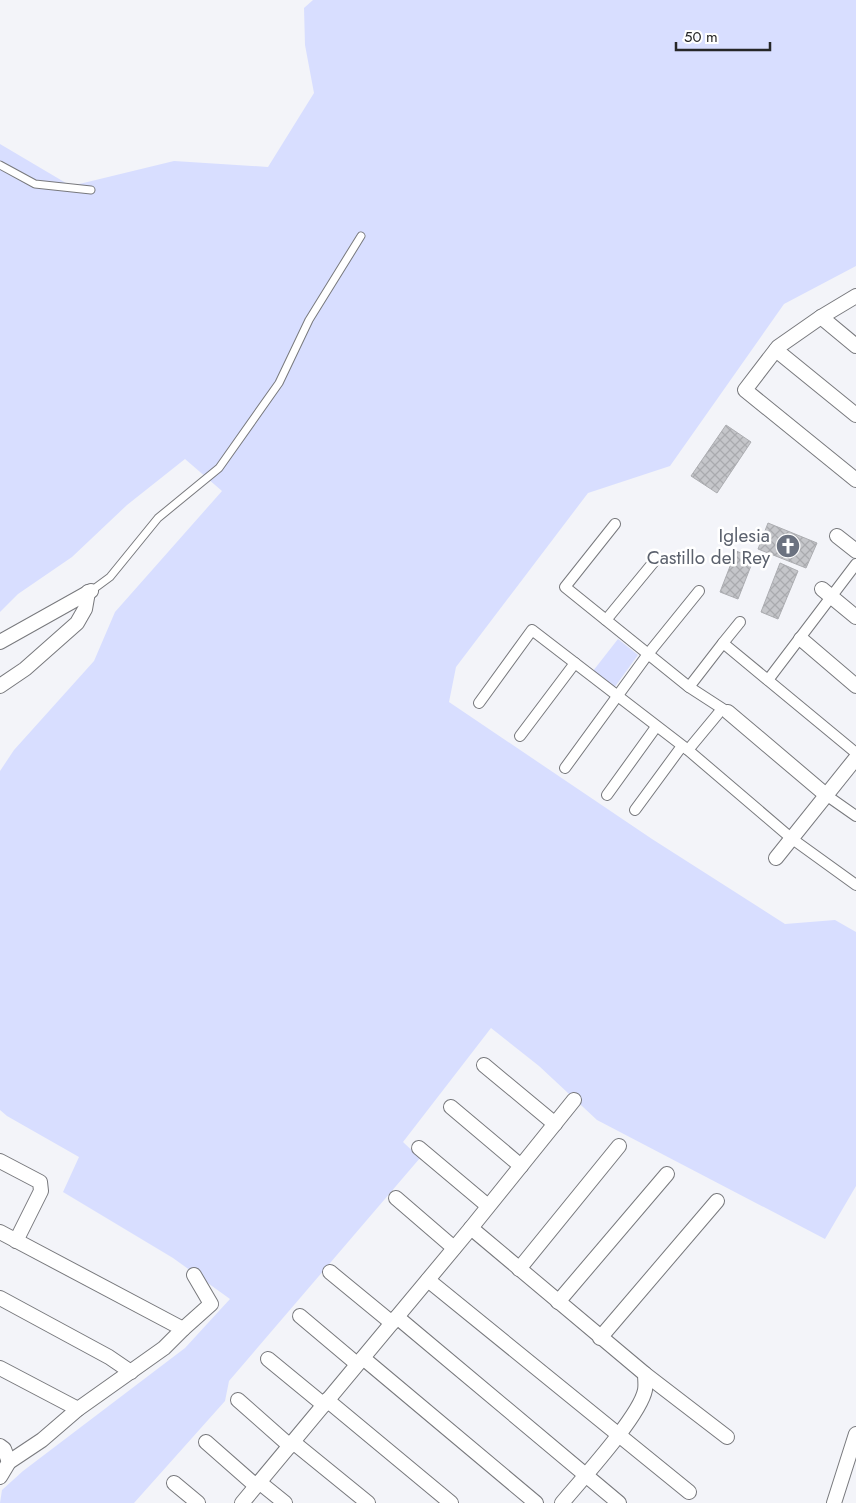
<svg xmlns="http://www.w3.org/2000/svg" width="856" height="1503" viewBox="0 0 856 1503" font-family="Jost,sans-serif">
<defs>
<pattern id="building-cross-hatch" width="8" height="8" patternUnits="userSpaceOnUse" patternTransform="scale(1.25)"><rect width="8" height="8" fill="#c5c6ca"/><path d="M0 0l8 8M0 8l8-8" fill="none" stroke="#a9aaae"/></pattern>
</defs>
<rect width="100%" height="100%" fill="#f3f4f9"/>
<!-- grass -->
<g fill="#d8deff">
<path d="M313,0H856V266L784,304L670,466L588,493L456,667L449,702L652,839L785,924L835,920L856,932V1186L825,1239L597,1120L539,1066L491,1028L403,1142L420,1158L229,1381L225,1401L134,1503H0L2,1490L23,1471L185,1348L230,1299L173,1258L63,1192L79,1157L7,1116L0,1110V771L14,750L94,661L115,612L222,491L185,459L127,505L72,557L18,594L0,612V144L71,186L174,161L268,167L314,93L305,45L304,8Z"/>
<path d="M618,639L638,655L614,688L593,671Z"/>
</g>
<!-- building -->
<g fill="url(#building-cross-hatch)" stroke="#acadb1">
<path d="M726,425L751,442L717,493L691,476Z"/>
<path d="M768,523L817,543L806,568L758,549Z"/>
<path d="M736,551L754,558L738,599L720,592Z"/>
<path d="M780,563L798,571L778,619L761,612Z"/>
</g>
<g fill="none" stroke-linecap="round" stroke-linejoin="round">
<!-- service casing -->
<g stroke="#78797d" stroke-width="9">
<g id="service">
<path d="M0,165L35,184L91,190"/>
<path d="M91,591L110,577L158,518L219,468L279,383L309,320L361,236"/>
</g>
</g>
<!-- pedestrian casing -->
<g stroke="#78797d" stroke-width="12">
<g id="pedestrian">
<path d="M615,524L565,587L689,687L723,643L856,753"/>
<path d="M606,620L657,558"/>
<path d="M723,643L740,622"/>
<path d="M768,680L856,564"/>
<path d="M689,687L726,711"/>
<path d="M479,703L532,630L688,750L791,838L856,885"/>
<path d="M520,736L575,663"/>
<path d="M688,750L722,709"/>
<path d="M565,768L648,654L699,591"/>
<path d="M607,795L656,727"/>
<path d="M826,795L856,816"/>
<path d="M635,810L682,746"/>
</g>
</g>
<!-- minor casing -->
<g stroke="#78797d" stroke-width="16">
<g id="minor">
<path d="M856,296L821,317L778,347L745,390L856,480"/>
<path d="M821,317L856,346"/>
<path d="M776,350L856,415"/>
<path d="M837,536L856,551"/>
<path d="M822,589L856,617"/>
<path d="M801,639L856,686"/>
<path d="M0,642L91,591"/>
<path d="M0,686L25,669L77,623L85,609L88,592"/>
<path d="M728,712L826,795"/>
<path d="M776,858L856,758"/>
<path d="M484,1065L555,1124"/>
<path d="M451,1107L521,1166"/>
<path d="M419,1148L488,1206"/>
<path d="M0,1161L40,1182L41,1191L16,1241"/>
<path d="M396,1198L454,1248"/>
<path d="M471,1228L645,1374C645,1379 646,1385 645,1390C640,1416 581,1480 562,1503"/>
<path d="M0,1232L183,1329L164,1348L78,1409L42,1440L9,1462L0,1477"/>
<path d="M519,1269L619,1146"/>
<path d="M330,1272L392,1323"/>
<path d="M428,1280L689,1492"/>
<path d="M0,1298L109,1357L131,1372"/>
<path d="M558,1302L667,1174"/>
<path d="M300,1316L357,1364"/>
<path d="M397,1317L619,1503"/>
<path d="M183,1329L211,1304L194,1275"/>
<path d="M600,1338L717,1201"/>
<path d="M363,1358L536,1503"/>
<path d="M268,1359L324,1405"/>
<path d="M0,1368L78,1409"/>
<path d="M645,1374L727,1437"/>
<path d="M238,1400L290,1446"/>
<path d="M327,1400L451,1503"/>
<path d="M206,1442L256,1486"/>
<path d="M293,1442L368,1503"/>
<path d="M0,1446L4,1449L9,1462"/>
<path d="M259,1482L285,1503"/>
<path d="M174,1483L198,1503"/>
<path d="M242,1503L471,1228L574,1100"/>
<path d="M834,1503L856,1434"/>
</g>
</g>
<!-- service -->
<use href="#service" stroke="#fff" stroke-width="7"/>
<!-- pedestrian -->
<use href="#pedestrian" stroke="#fff" stroke-width="10"/>
<!-- minor -->
<use href="#minor" stroke="#fff" stroke-width="14"/>
</g>
<!-- icons -->
<defs>
<g id="church-disc" transform="scale(1.25)"><circle r="9.5" fill="#6b7280" stroke="#fff"/><path d="M-1.2-6h2.4v3.5h3.3v2.4h-3.3V6h-2.4V-.1h-3.3v-2.4h3.3Z" fill="#fff"/></g>
</defs>
<g fill-rule="evenodd">
<use href="#church-disc" x="788" y="546"/>
</g>
<g text-anchor="middle" stroke-width="5" stroke-linejoin="round" paint-order="stroke">
<!-- worship labels -->
<g font-size="19" fill="#5b616d" stroke="#fff" text-anchor="end">
<text x="770" y="542">Iglesia<tspan x="770" dy="22">Castillo del Rey</tspan></text>
</g>
</g>
<!-- scale -->
<path d="M676 42v8h94v-8" fill="none" stroke="#262728" stroke-width="2.5"/>
<text x="684" y="42" font-size="15" fill="#262728" stroke="#ffffff" stroke-width="4" paint-order="stroke">50 m</text>
</svg>
